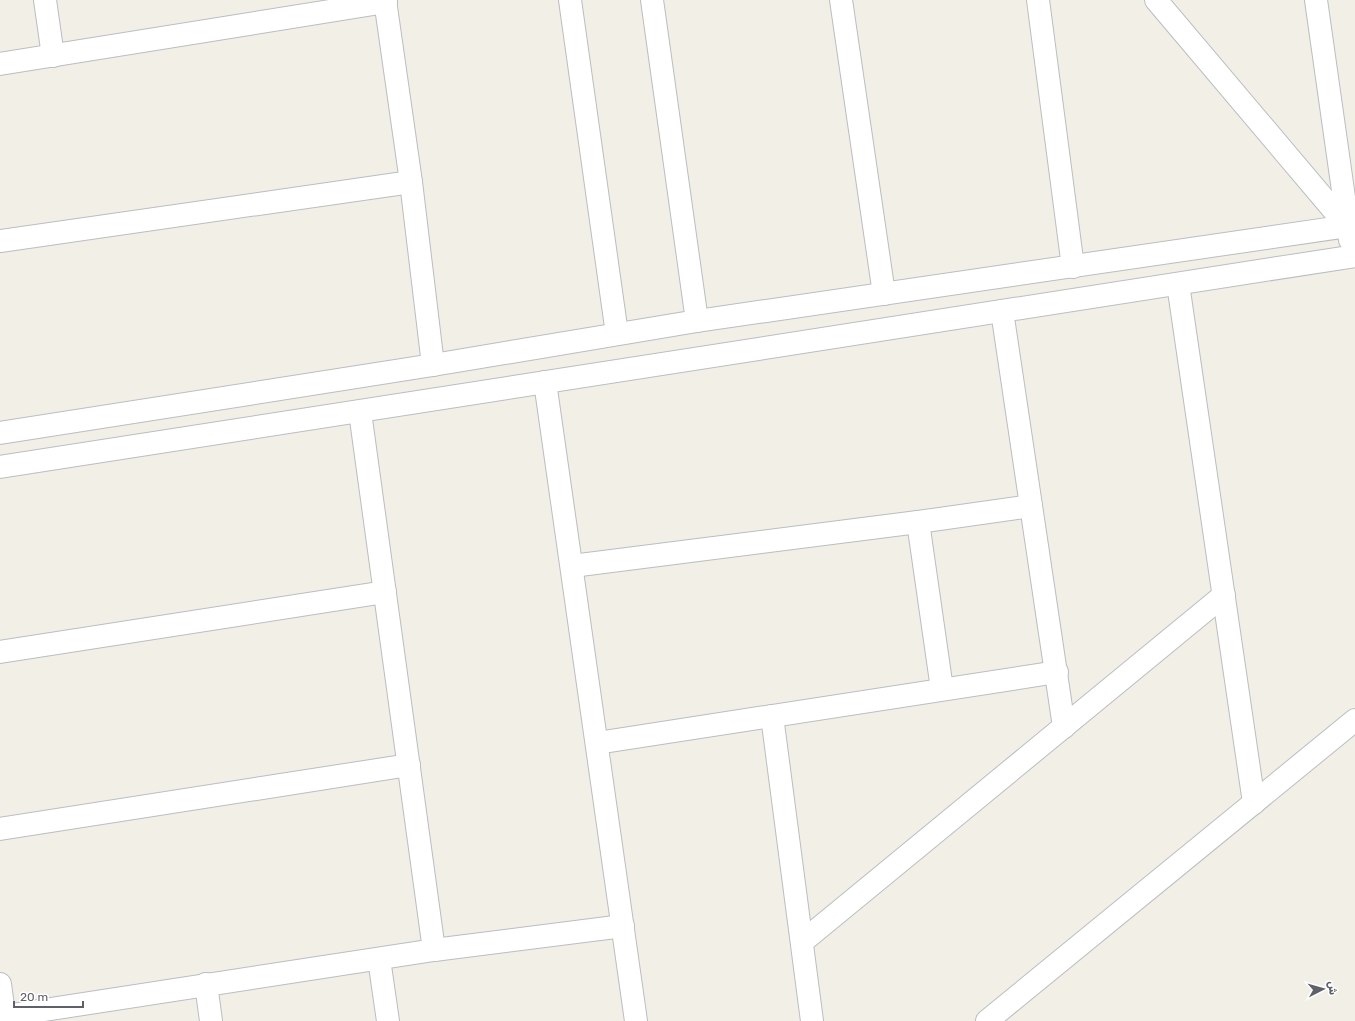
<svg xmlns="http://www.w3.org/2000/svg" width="1355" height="1021" viewBox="0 0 1355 1021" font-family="Rubik,Cairo,sans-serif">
<rect width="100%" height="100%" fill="#f1efe6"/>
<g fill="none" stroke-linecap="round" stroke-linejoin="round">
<!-- minor casing -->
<g stroke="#bbbdc2" stroke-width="24">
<g id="minor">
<path d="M45,0L53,56"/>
<path d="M385,0L411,182L433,365"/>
<path d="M570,0L617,334"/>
<path d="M652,0L697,321"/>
<path d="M841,0L884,294"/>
<path d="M1038,0L1073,267"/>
<path d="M1156,0L1347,226"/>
<path d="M0,64L386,2"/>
<path d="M0,241L411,182"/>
<path d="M1178,284L1254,803"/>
<path d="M1002,311L1064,727"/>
<path d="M545,382L636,1021"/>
<path d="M360,412L434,950"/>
<path d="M918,522L942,689"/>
<path d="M572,566L918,522L1031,506"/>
<path d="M0,652L385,592"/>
<path d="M772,716L812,1021"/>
<path d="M597,743L1057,672"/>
<path d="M0,829L409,765"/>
<path d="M802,942L1224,595"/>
<path d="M379,959L388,1021"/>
<path d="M206,984L211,1021"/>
<path d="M5,1016L434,950L623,926"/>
<path d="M987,1021L1355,720"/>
</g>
</g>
<!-- tertiary casing -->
<g stroke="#bbbdc2" stroke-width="24">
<g id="tertiary">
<path d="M1316,0L1350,240"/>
<path d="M0,433L433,365L697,321L1355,225"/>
<path d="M0,467L1355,256"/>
<path d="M0,984L5,1021"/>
</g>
</g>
<!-- minor -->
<use href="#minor" stroke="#fff" stroke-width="22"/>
<!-- tertiary -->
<use href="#tertiary" stroke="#fff" stroke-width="22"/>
</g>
<!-- north arrow -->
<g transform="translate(1323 989) rotate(84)" stroke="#ffffff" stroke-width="3" paint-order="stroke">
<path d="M0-3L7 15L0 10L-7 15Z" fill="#5e6167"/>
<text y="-6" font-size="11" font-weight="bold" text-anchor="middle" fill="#5e6167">ش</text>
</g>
<!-- scale -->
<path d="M14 1001v6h69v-6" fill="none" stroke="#5e6167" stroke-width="2"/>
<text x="20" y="1001" font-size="12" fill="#5e6167" stroke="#ffffff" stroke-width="3" paint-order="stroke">20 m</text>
</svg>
